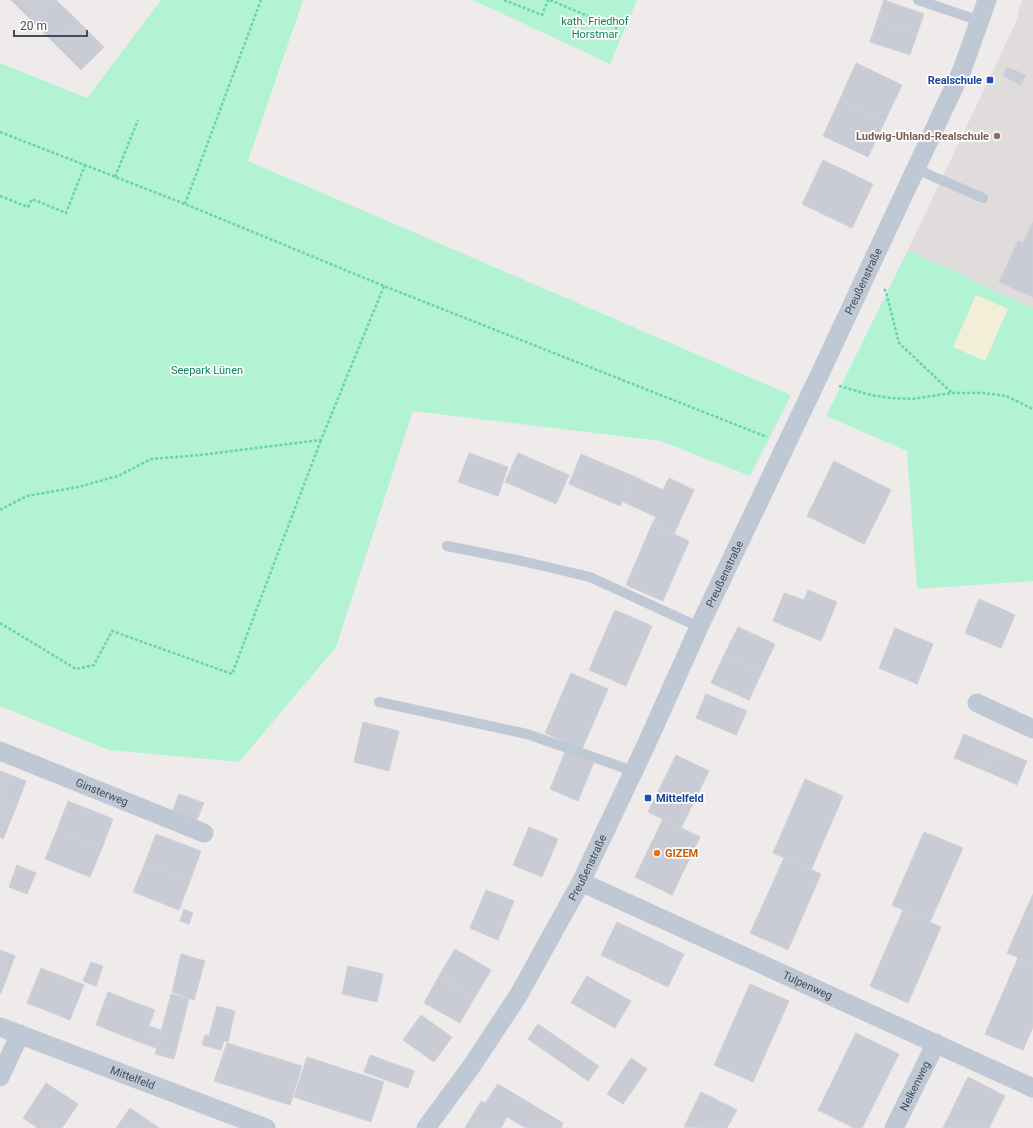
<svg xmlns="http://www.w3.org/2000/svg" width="1033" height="1128" viewBox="0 0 1033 1128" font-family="Roboto,sans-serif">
<rect width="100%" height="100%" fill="#efebeb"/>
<!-- education -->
<path fill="#e0dcdc" d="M1022,0H1033V308L908,250L1016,22Z"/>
<!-- green -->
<g fill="#b2f3d3">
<path d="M161,0H303L248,161L791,395L750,476L661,441L413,411L336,647L239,762L109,750L0,706V63L87,98Z"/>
<path d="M473,0H637L610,64Z"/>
<path d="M908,250L1033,308V581L917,589L907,451L826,416Z"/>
</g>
<!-- sand -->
<path fill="#f3eed8" d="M976,295L1008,309L985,361L953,347Z"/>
<!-- building -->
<g fill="#c9ccd4" stroke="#ced0d8">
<path d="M11,0H51L31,20Z"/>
<path d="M51,0H56L79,22L56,45L31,20Z"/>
<path d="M884,0L924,14L917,34L877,21Z"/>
<path d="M877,21L917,34L910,55L870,42Z"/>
<path d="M79,22L104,47L81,70L56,45Z"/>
<path d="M856,63L902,85L885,121L840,99Z"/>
<path d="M1007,67L1026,75L1021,85L1003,76Z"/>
<path d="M840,99L885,121L868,157L823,136Z"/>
<path d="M823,160L873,184L852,228L802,204Z"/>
<path d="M1033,222V297L999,282L1018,241L1023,243Z"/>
<path d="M469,453L508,467L498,496L458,482Z"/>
<path d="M518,453L569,475L556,504L505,482Z"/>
<path d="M581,454L633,476L620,506L569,484Z"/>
<path d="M834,461L891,490L864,544L807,516Z"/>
<path d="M633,476L663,490L669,478L694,490L674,534L652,524L656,517L621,501Z"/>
<path d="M652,524L689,541L663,601L626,585Z"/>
<path d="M808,590L837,602L821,641L773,621L784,593L804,600Z"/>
<path d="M979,599L1015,615L1001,648L965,633Z"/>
<path d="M615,610L652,626L626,686L589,670Z"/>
<path d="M738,627L775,644L762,672L724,655Z"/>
<path d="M895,628L933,644L917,684L879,668Z"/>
<path d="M724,655L762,672L749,700L711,683Z"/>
<path d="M571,673L608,689L582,749L545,733Z"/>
<path d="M706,694L747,711L736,735L696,718Z"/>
<path d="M363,722L399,731L389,771L354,762Z"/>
<path d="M964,734L996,748L986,771L954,758Z"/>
<path d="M996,748L1027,761L1017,785L986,771Z"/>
<path d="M566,750L594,762L578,801L550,789Z"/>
<path d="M676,755L709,771L681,828L648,812Z"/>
<path d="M0,771L26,781L15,810L0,804Z"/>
<path d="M805,779L843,796L811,870L773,853Z"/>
<path d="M179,794L204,803L196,822L172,813Z"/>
<path d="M68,801L113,819L102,848L57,830Z"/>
<path d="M0,804L15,810L3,839L0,837Z"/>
<path d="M663,819L700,837L672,895L635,877Z"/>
<path d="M529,827L558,839L542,877L513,865Z"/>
<path d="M57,830L102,848L90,877L45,859Z"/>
<path d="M924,832L963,848L930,922L892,905Z"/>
<path d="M156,834L201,851L190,881L145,863Z"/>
<path d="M784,858L821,874L788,950L750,933Z"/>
<path d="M145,863L190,881L179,910L133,892Z"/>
<path d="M17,865L36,873L27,894L9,887Z"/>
<path d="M486,890L514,901L498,940L470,928Z"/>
<path d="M1033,894V964L1007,953Z"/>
<path d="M184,909L193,913L189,924L180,921Z"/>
<path d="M903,910L941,927L908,1003L870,986Z"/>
<path d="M617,922L684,954L668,987L601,955Z"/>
<path d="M455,949L491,970L475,997L439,976Z"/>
<path d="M0,950L15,956L1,993H0Z"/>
<path d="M181,954L205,961L194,1000L172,992Z"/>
<path d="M1018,958L1033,964V1027L1023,1050L985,1034Z"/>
<path d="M91,962L103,966L96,986L83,981Z"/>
<path d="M348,966L383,974L377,1002L342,994Z"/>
<path d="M41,968L84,985L70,1020L27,1003Z"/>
<path d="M439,976L475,997L460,1023L424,1003Z"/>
<path d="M587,976L631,1001L615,1028L571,1003Z"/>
<path d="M750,984L789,1001L753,1082L714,1065Z"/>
<path d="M108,992L155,1010L142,1043L96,1025Z"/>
<path d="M171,994L189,999L174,1059L155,1054Z"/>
<path d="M217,1006L235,1011L228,1042L224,1041L221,1050L202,1045L205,1035L209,1036Z"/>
<path d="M421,1015L452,1037L434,1062L403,1040Z"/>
<path d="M538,1024L599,1066L588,1081L528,1039Z"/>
<path d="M149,1026L161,1030L156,1048L142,1043Z"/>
<path d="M856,1033L899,1054L862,1128H854L818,1110Z"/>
<path d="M227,1043L302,1066L290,1105L214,1081Z"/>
<path d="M370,1055L414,1071L408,1088L364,1072Z"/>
<path d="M307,1057L384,1082L371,1122L294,1097Z"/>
<path d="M631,1058L647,1069L623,1104L607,1094Z"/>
<path d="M968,1077L1005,1096L989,1128H943Z"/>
<path d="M46,1083L78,1104L62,1128H38L23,1118Z"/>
<path d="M498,1084L563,1123L561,1128H526L507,1117L501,1128H465L481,1101L485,1103Z"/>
<path d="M701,1092L737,1110L727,1128L684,1127Z"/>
<path d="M130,1108L159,1128H116Z"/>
</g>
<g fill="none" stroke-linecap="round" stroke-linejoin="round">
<!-- path -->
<g stroke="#66d5ac" stroke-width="2.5" stroke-dasharray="3 2" stroke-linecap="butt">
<path d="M504,0L542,15L548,0"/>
<path d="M550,0L619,29"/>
<path d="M0,132L185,204L384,286L767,437"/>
<path d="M115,177L138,120"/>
<path d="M0,196L28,207L32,199L66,213L85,165"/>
<path d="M185,204L261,0"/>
<path d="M884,289L886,292L899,343L952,393"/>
<path d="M839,386L871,395L890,398L912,399L952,393H984L1006,396L1033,409"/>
<path d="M0,510L27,496L78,487L118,476L151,459L200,455L321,440L384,286"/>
<path d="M0,623L76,669L94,665L112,631L232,674L321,440"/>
</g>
<!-- lane -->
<g stroke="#bfc8d5" stroke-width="10">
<path d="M918,0L980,21"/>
<path d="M916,169L983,198"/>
<path d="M447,546L522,561L590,577L699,627"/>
<path d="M379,702L527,734L633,771"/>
</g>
<!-- street -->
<g stroke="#bfc8d5" stroke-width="19">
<path d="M977,703L1033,729"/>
<path id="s1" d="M0,751L204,833"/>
<path id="s2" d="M581,882L1033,1088"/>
<path id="s3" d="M0,1027L266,1128"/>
<path d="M0,1077L20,1034"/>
<path id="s4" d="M426,1128L471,1067L518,996L581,882L647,743L699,627L817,380L962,70L987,0"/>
<path id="s5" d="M894,1128L936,1043"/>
</g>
</g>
<!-- markers -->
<g fill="#1a4fb4" stroke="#fff" stroke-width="1.5">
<rect x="986" y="76" width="8" height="8" rx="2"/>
<rect x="644" y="794" width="8" height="8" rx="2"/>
</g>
<circle fill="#8d6e63" stroke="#fff" stroke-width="1.5" cx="997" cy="136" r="4"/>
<circle fill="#e8710a" stroke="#fff" stroke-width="1.5" cx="657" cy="853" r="4"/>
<g text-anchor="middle" stroke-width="3.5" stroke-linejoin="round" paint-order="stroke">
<!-- park labels -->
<g font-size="11" fill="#0b8356" stroke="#fff">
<text x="595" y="25">kath. Friedhof<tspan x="595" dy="13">Horstmar</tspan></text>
<text x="207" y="374">Seepark Lünen</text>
</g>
<!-- transit labels -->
<g font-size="11" font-weight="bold" fill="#164399" stroke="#fff" text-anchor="end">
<text x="982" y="84">Realschule</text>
<text x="656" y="802" text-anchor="start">Mittelfeld</text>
</g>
<!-- education labels -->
<g font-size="11" font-weight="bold" fill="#785e54" stroke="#fff" text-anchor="end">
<text x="989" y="140">Ludwig-Uhland-Realschule</text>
</g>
<!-- street labels -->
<g font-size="11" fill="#424c5b" stroke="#fff">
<text dy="4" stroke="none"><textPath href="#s4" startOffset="955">Preußenstraße</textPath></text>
<text dy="4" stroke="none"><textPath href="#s4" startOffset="631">Preußenstraße</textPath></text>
<text dy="4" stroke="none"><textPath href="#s1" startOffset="110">Ginsterweg</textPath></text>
<text dy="4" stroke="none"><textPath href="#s4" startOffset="307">Preußenstraße</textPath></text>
<text dy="4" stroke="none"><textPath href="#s2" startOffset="249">Tulpenweg</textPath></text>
<text dy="4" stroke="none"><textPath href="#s3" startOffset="142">Mittelfeld</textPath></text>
<text dy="4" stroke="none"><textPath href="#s5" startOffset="47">Nelkenweg</textPath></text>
</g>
<!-- food labels -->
<g font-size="11" font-weight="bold" fill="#c56008" stroke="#fff" text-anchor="start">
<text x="665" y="857">GIZEM</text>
</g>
</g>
<!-- scale -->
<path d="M14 30v6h73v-6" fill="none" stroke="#424c5b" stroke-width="2"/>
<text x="20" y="30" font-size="12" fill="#424c5b" stroke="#ffffff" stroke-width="3" paint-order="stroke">20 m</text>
</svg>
